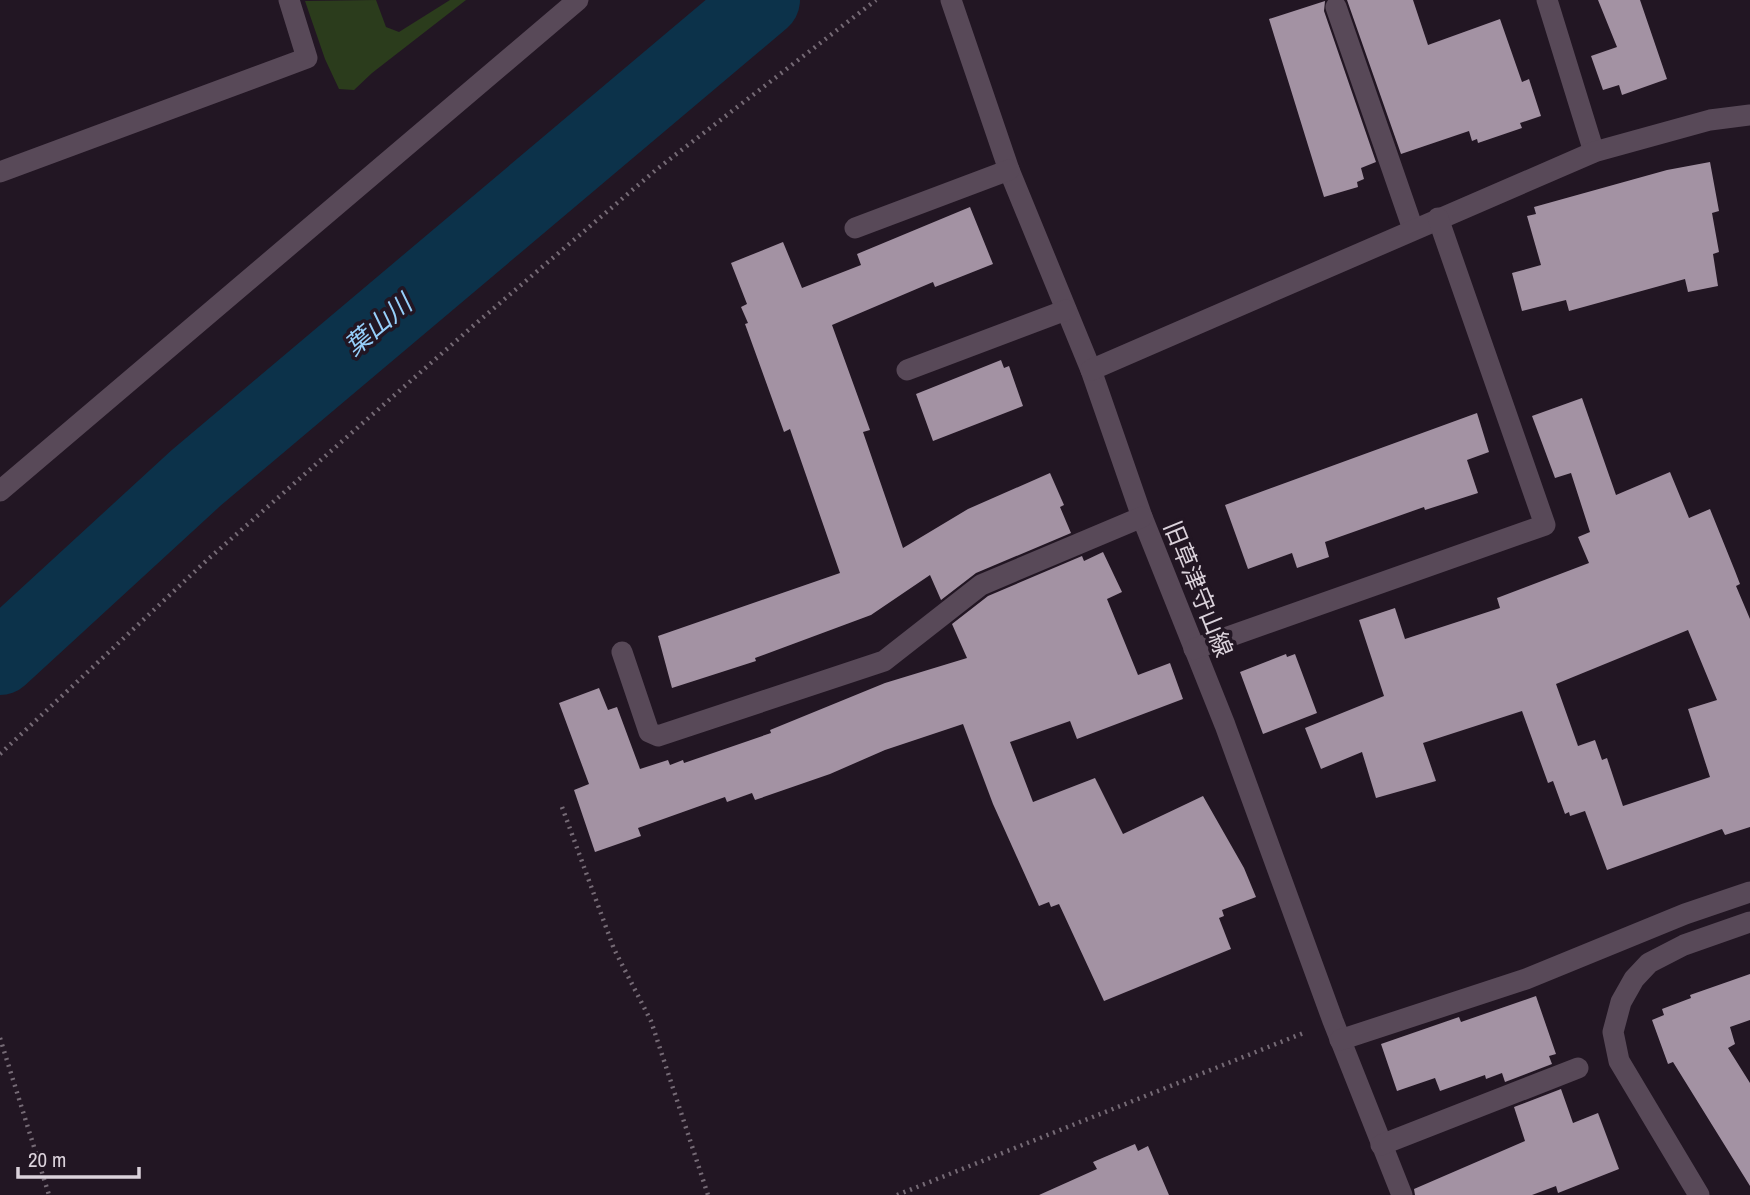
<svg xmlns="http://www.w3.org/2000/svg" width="1750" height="1195" viewBox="0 0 1750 1195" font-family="'Archivo Narrow','Noto Sans JP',sans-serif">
<rect width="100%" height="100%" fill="#221623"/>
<!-- green -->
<path fill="#2b3c1c" d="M376,0L386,27L399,32L450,0H466L372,73L354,90L339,89L325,59L305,1Z"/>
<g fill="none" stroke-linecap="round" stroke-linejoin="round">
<!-- river -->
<path stroke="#0c324a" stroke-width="74" d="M0,658L196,478L763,0"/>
</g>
<!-- building -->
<g fill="#a392a3" fill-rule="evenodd">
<path d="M1347,0H1413L1428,45L1500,19L1522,82L1529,79L1541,116L1520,123L1522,128L1478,143L1477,139L1472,141L1469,131L1401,154Z"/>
<path d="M1598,0H1640L1667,79L1622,95L1619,85L1603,90L1591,56L1617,47Z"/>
<path d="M1325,1L1324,11L1376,162L1361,168L1364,179L1357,182L1358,187L1324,197L1269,19Z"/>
<path d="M1710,162L1719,211L1712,213L1719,252L1713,254L1718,286L1688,292L1685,279L1569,311L1566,300L1522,311L1512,273L1541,265L1527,216L1536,214L1534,207L1667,170Z"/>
<path d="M970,207L993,264L935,287L933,282L832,325L870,430L863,432L903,548L968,509L1050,473L1064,505L1060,507L1071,533L976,573L941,600L930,575L871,615L755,658L756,661L672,688L658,636L840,573L790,429L784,432L745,324L748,323L741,307L747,304L731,263L783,242L802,288L861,265L857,254Z"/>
<path d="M1001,360L1004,368L1009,366L1023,406L933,441L916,394Z"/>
<path d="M1582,398L1616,495L1670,472L1689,518L1710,509L1735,571L1740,584L1736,586L1750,619V827L1725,835L1722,829L1607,870L1585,811L1570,816L1569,812L1565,814L1553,781L1548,783L1522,711L1423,743L1436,781L1376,798L1362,752L1321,769L1305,728L1384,696L1359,620L1395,608L1405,639L1500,608L1497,598L1589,563L1578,537L1590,532L1571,473L1555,478L1532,416ZM1688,630L1717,700L1688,709L1710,777L1623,806L1607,758L1602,760L1595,740L1578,746L1556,684Z"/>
<path d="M1477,413L1489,452L1467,460L1478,493L1425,510L1424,507L1325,542L1329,557L1297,568L1292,553L1248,569L1225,505Z"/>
<path d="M1103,552L1122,592L1107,599L1138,675L1170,663L1183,699L1077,739L1070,721L1010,742L1033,802L1095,778L1123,834L1203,796L1244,868L1256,897L1222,910L1224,916L1219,918L1231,949L1104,1001L1059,904L1051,907L1049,902L1039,906L993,804L963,724L885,750L830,774L755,800L752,793L727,802L725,797L638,828L641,836L595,852L574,790L589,784L559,703L599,688L608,710L617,707L640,769L668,760L670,765L683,760L684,763L771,733L770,730L885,683L967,658L952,624L988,596L1082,556L1084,561Z"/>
<path d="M1286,654L1287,657L1295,654L1317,713L1263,734L1240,672Z"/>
<path d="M1750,974V1020L1730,1027L1735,1044L1728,1048L1750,1083V1186L1673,1062L1668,1064L1652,1020L1664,1015L1662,1009L1691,998L1690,995Z"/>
<path d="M1536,996L1556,1054L1549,1056L1552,1064L1505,1082L1502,1073L1486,1079L1485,1075L1440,1091L1435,1078L1397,1091L1381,1044L1459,1017L1461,1022Z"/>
<path d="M1561,1089L1573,1123L1598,1113L1619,1169L1558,1193L1556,1186L1532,1195H1415L1414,1189L1525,1141L1514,1107Z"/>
<path d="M1135,1144L1138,1151L1148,1146L1169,1195H1039L1097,1169L1093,1162Z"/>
</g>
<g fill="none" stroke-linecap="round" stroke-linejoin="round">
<!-- path -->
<g stroke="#756a75" stroke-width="4.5" stroke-dasharray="2 5" stroke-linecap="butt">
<path d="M0,754L206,561L473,326L657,169L876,0"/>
<path d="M562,807L614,949L651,1021L708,1195"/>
<path d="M0,1038L49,1195"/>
<path d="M897,1195L1306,1032"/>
</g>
<!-- minor -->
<g stroke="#584958" stroke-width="21">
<path d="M951,0L1009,170L1091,370L1142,517L1225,725L1333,1021L1402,1195"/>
<path d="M1547,0L1594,152"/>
<path d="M1336,7L1413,229"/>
<path d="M0,172L307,58L289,0"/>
<path d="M855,228L1009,170"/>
<path d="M907,370L1066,310"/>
<path d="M1091,370L1594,152L1710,120L1750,115"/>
<path d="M0,491L578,0"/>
<path d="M1194,649L1545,525L1438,218"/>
<path d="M622,652L649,732L658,736L884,661L981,585L1142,517"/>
<path d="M1340,1040L1526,979L1685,914L1750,892"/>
<path d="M1381,1145L1578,1068"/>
<path d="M1699,1195L1619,1061L1613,1032L1621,1002L1634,979L1649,963L1684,945L1750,922"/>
</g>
</g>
<g text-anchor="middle" stroke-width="7" stroke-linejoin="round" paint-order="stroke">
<!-- street labels -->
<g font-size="24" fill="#dbd2db" stroke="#221623">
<text transform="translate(1198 589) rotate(68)" y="8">旧草津守山線</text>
</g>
<!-- water labels -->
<g font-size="26" font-style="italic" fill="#96cffa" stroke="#221623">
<text transform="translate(378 325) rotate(-40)" y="9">葉山川</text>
</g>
</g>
<!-- scale -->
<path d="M18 1167v10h121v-10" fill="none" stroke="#dbd2db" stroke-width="3.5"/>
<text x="28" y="1167" font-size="21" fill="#dbd2db" stroke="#221623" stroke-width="5" paint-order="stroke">20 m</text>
</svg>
